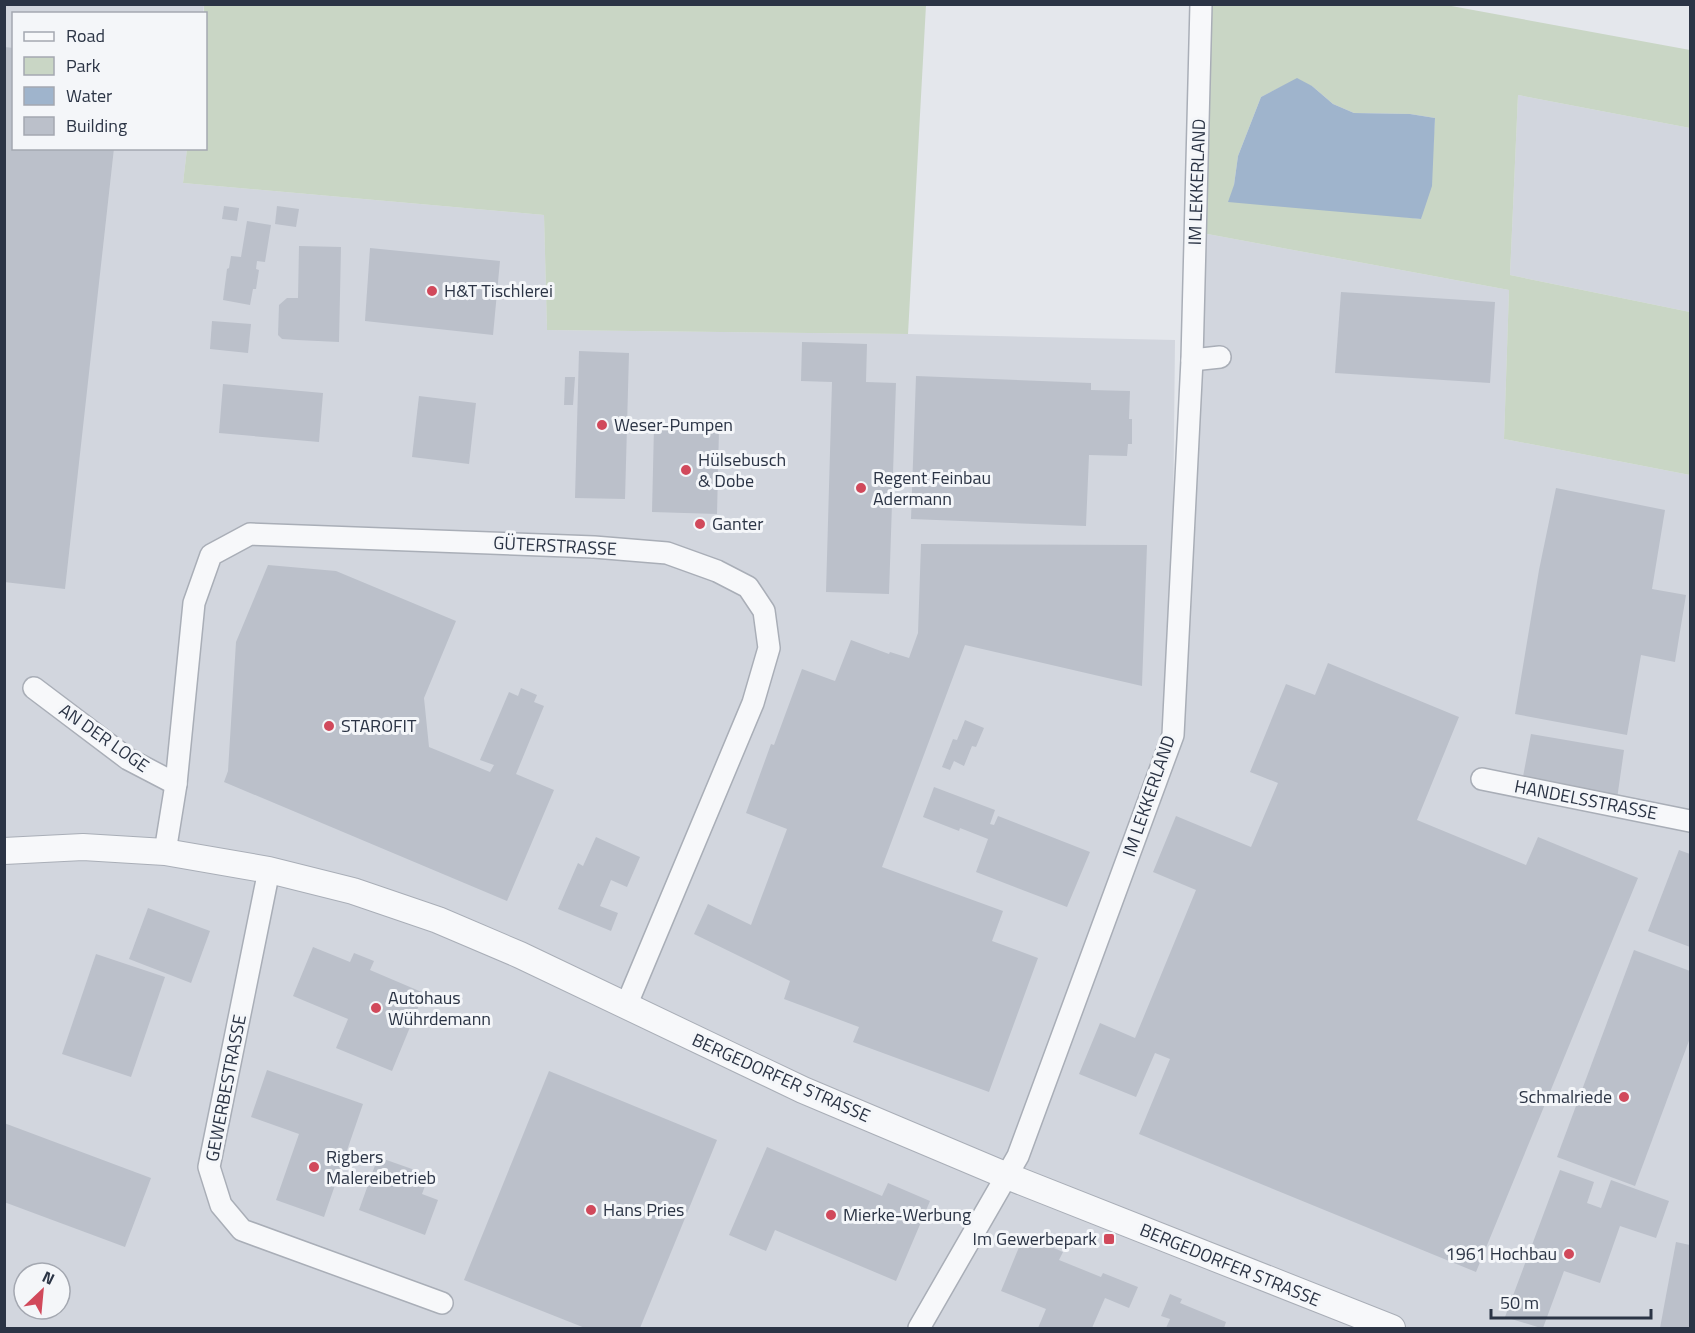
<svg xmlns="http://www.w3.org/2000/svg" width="1695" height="1333" viewBox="0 0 1695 1333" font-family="'Titillium Web',sans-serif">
<rect width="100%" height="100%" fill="#e4e7ec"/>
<!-- built -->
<g fill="#d2d6de" fill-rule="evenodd">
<path d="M5,5H204L203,14H14V148L187,149L183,183L544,215L547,330L908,334L1175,340L1173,529L1195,530L1202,233L1509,290L1504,439L1690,475V1328H5ZM24,1273H60V1309H24Z"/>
<path d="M1518,95L1690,128V312L1510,275Z"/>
</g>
<!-- green -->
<g fill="#c9d6c5" fill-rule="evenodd">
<path d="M204,5H926L908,334L547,330L544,215L183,183L187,149L206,148Z"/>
<path d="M1211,5H1446L1690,50V128L1518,95L1510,275L1690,312V475L1504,439L1509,290L1202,233ZM1291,82L1312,86L1333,104L1354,113L1410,114L1435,118L1433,148L1421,219L1373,213L1234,185L1238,156L1261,97Z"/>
</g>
<!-- water -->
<path fill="#9fb4cc" d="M1297,78L1312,86L1333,104L1354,113L1410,114L1435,118L1432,186L1421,219L1228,202L1234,185L1238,156L1261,97Z"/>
<!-- building -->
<g fill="#bbc0ca">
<path d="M4,47L14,48V148H114L65,589L4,582Z"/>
<path d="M224,206L239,208L237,221L222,219Z"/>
<path d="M277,206L299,209L296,227L275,224Z"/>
<path d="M247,221L271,225L265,262L257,261L256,269L259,270L256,289H253L250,305L223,300L227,269L229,268L231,256L241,257Z"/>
<path d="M299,246L341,247L339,342L297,340L282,339L278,335L279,305L287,298H298Z"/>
<path d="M370,248L500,261L493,335L365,321Z"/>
<path d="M1341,292L1495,302L1490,383L1335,373Z"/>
<path d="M212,321L251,324L248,353L210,349Z"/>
<path d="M802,342L867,344L866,382L896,383L889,594L826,592L832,382L801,381Z"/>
<path d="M579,351L629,353L625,499L575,498Z"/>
<path d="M916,376L1091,383V390L1130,391L1129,419H1132V444H1128L1127,456L1089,455L1086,526L911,519Z"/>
<path d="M565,377H575L573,405H564Z"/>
<path d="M223,384L323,393L319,442L219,433Z"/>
<path d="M419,396L476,403L469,464L412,457Z"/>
<path d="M654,427L719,429L717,514L652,512Z"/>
<path d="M1556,488L1665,510L1652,589L1686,595L1675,662L1641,655L1627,735L1515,714L1539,570Z"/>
<path d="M921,544L1147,545L1142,686L965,645L882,867L1003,911L992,941L1038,958L989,1092L853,1042L859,1027L784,999L790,981L694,934L708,904L751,925L787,829L746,813L771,744L774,745L802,669L835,681L851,640L889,654L890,652L909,658L918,633Z"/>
<path d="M268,565L336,571L456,621L424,698L429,747L490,772L494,765L480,760L509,692L518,696L521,688L537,695L534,702L544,706L516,774L554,790L507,901L224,782L228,771L236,642Z"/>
<path d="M1328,663L1459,717L1417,820L1526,865L1538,837L1638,878L1476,1272L1139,1134L1170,1059L1155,1053L1136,1097L1079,1074L1100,1023L1135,1038L1196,890L1153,872L1176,816L1251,847L1278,783L1250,772L1286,684L1315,695Z"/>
<path d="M965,720L984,728L976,747L972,746L964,766L954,761L950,770L942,767L953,739L957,740Z"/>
<path d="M1531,734L1624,750L1617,799L1522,782Z"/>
<path d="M934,787L995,810L990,824L994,825L998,816L1090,852L1067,907L976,872L988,839L960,828L959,831L923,817Z"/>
<path d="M596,837L640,857L627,887L611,880L600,906L618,913L611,931L558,909L578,863L583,866Z"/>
<path d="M1679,850L1690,854V947L1648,931Z"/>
<path d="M148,908L210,931L191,983L129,959Z"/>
<path d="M313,947L350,962L354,953L374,961L370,970L424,993L392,1071L336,1048L348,1019L293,996Z"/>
<path d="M1634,950L1690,971V1038L1635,1186L1557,1157Z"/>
<path d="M96,954L165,977L131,1077L62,1054Z"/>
<path d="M267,1070L363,1104L324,1217L276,1200L299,1134L251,1117Z"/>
<path d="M549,1071L717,1140L640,1328H585L464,1280Z"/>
<path d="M4,1123L151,1178L125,1247L4,1202Z"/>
<path d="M767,1147L882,1196L888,1183L930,1201L896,1281L775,1230L766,1251L729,1235Z"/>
<path d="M378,1157L429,1175L422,1194L438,1200L425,1235L359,1210Z"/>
<path d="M1560,1170L1594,1182L1587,1203L1601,1208L1611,1180L1669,1201L1656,1238L1620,1226L1600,1283L1564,1271L1543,1328H1541L1505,1317Z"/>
<path d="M1024,1235L1063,1252L1059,1260L1101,1277L1103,1273L1138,1287L1129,1308L1105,1298L1092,1328H1038L1046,1309L1001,1291Z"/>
<path d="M1676,1242L1690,1245V1328H1660Z"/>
<path d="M1170,1294L1182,1299L1180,1303L1226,1322L1224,1328H1166L1170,1319L1161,1316Z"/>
</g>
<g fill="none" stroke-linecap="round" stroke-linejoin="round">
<!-- minor casing -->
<g stroke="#a9aeb7" stroke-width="24">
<g id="minor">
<path d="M1192,360L1220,357"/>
<path d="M34,688L128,759L176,784"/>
<path d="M1482,779L1690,821"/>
<path d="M165,852L176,784L194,603L211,555L250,534L594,547L667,553L717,571L748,587L764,611L769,648L753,703L626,1006"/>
<path d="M269,870L209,1167L221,1205L242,1230L442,1303"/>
<path d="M919,1328L1018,1156L1173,735L1192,360L1201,4"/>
</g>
</g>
<!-- tertiary casing -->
<g stroke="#a9aeb7" stroke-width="28">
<path id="tertiary" d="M4,851L83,847L165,852L269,870L353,891L438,920L520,955L803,1090L1007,1176L1392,1328"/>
</g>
<!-- minor -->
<use href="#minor" stroke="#f7f8fa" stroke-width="21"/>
<!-- tertiary -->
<use href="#tertiary" stroke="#f7f8fa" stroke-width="26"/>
</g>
<!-- markers -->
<g fill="#d1495b" stroke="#f4f6f9" stroke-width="2">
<circle cx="432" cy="291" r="6"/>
<circle cx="602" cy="425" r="6"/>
<circle cx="686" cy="470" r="6"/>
<circle cx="861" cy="488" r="6"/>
<circle cx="700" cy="524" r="6"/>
<circle cx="329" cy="726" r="6"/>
<circle cx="376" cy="1008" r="6"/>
<circle cx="1624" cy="1097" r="6"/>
<circle cx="314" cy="1167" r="6"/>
<circle cx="591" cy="1210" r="6"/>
<circle cx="831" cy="1215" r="6"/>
<rect x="1103" y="1233" width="12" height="12" rx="3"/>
<circle cx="1569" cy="1254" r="6"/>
</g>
<g text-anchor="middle" stroke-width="6" stroke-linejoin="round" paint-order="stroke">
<!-- street labels -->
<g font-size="18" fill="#2b3445" stroke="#f4f6f9">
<text transform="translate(1197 182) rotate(-88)" y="6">IM LEKKERLAND</text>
<text transform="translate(555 546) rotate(3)" y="6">GÜTERSTRASSE</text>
<text transform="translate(104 738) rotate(35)" y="6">AN DER LOGE</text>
<text transform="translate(1149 796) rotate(-71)" y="6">IM LEKKERLAND</text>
<text transform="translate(1586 800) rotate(11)" y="6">HANDELSSTRASSE</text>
<text transform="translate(781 1078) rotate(24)" y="6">BERGEDORFER STRASSE</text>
<text transform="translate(226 1088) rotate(-79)" y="6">GEWERBESTRASSE</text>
<text transform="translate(1230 1265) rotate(22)" y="6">BERGEDORFER STRASSE</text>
</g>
<!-- poi labels -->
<g font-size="18" fill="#2b3445" stroke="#f4f6f9" text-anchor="start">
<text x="444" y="297">H&amp;T Tischlerei</text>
<text x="614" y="431">Weser-Pumpen</text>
<text x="698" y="466">Hülsebusch<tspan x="698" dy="21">&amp; Dobe</tspan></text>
<text x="873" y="484">Regent Feinbau<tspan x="873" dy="21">Adermann</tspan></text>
<text x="712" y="530">Ganter</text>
<text x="341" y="732">STAROFIT</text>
<text x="388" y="1004">Autohaus<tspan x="388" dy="21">Wührdemann</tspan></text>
<text x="1612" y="1103" text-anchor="end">Schmalriede</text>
<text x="326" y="1163">Rigbers<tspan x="326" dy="21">Malereibetrieb</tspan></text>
<text x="603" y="1216">Hans Pries</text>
<text x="843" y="1221">Mierke-Werbung</text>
<text x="1097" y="1245" text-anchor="end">Im Gewerbepark</text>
<text x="1557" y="1260" text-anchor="end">1961 Hochbau</text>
</g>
</g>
<!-- border -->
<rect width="1695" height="1333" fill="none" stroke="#2b3445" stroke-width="12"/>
<!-- legend -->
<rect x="12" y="12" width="195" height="138" fill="#f4f6f9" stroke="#a4a8b1" stroke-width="1.5"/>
<rect x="24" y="32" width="30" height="9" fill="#f7f8fa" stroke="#a4a8b1" stroke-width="1.5"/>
<text x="66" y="42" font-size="18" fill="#2b3445">Road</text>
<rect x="24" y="57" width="30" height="18" fill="#c9d6c5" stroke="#a4a8b1" stroke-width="1.5"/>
<text x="66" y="72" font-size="18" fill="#2b3445">Park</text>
<rect x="24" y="87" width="30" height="18" fill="#9fb4cc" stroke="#a4a8b1" stroke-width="1.5"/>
<text x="66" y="102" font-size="18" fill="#2b3445">Water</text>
<rect x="24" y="117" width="30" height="18" fill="#bbc0ca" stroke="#a4a8b1" stroke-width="1.5"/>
<text x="66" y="132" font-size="18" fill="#2b3445">Building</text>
<!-- north arrow -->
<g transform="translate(42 1291) rotate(26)"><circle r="28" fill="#f4f6f9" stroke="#a4a8b1" stroke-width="1.5"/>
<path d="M0-4.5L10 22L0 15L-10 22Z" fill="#d1495b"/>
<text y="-9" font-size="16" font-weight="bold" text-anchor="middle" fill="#2b3445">N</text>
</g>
<!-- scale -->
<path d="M1491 1309v9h160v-9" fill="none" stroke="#2b3445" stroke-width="3"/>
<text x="1500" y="1309" font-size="18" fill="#2b3445" stroke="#f4f6f9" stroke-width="4.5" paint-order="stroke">50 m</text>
</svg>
